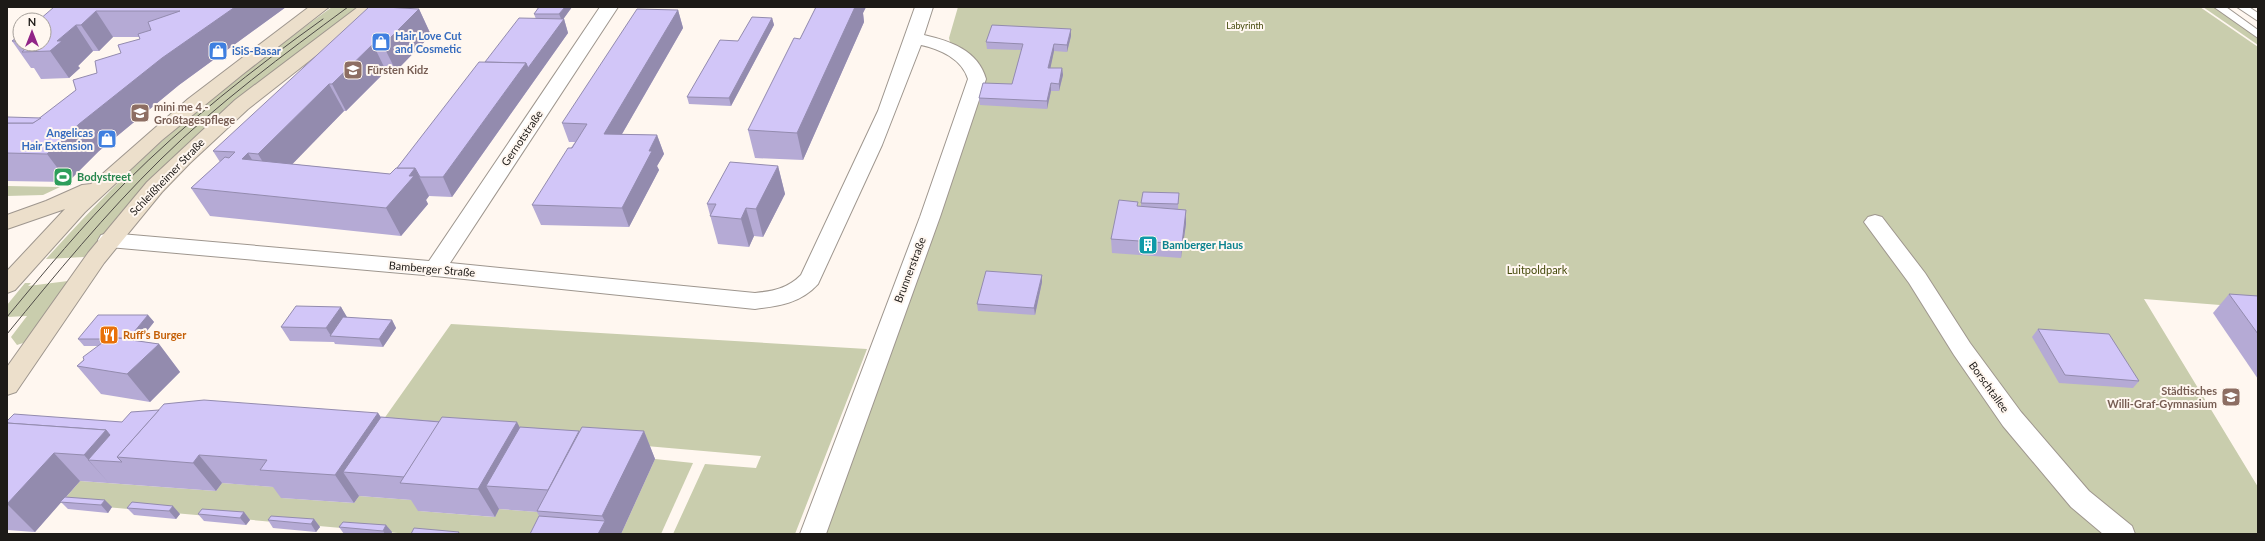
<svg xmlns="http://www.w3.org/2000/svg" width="2265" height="541" viewBox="0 0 2265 541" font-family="Lato,sans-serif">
<rect width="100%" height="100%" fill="#fff7f0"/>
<!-- green -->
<g fill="#c9cdad">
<path d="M332,7H358L232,104L130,203L84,257L46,259C91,209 139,160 190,116C236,78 284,42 332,7Z"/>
<path d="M958,7H2200L2258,47V308L2144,299L2258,487V534H816L977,79L952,51L949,38Z"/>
<path d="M2203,7H2215L2258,38V45Z"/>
<path d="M7,186L60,187L43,195L7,196Z"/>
<path d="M68,281L26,342L17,345L11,337L27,316L7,317V305L25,283H31L28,286Z"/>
<path d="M451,324L867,349L795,534H673L705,464L756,468L761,456L381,423Z"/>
<path d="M655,459L693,463L661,534H621Z"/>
<path d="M80,481L216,491L222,483L288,488L282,498L354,503L359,496L425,501L419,511L494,517L499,509L565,514L555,534H409L61,503Z"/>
</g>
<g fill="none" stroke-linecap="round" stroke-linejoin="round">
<!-- lane casing -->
<g stroke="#9e968e" stroke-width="2">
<g id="lane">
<path d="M2214,7H2226L2258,30V38Z"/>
<path d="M2237,7H2249L2258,13V21Z"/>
</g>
</g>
<!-- street casing -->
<g stroke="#9e968e" stroke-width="2">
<g id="street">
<path d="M600,7H618L450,263L755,293C773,291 787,289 801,275L878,111L915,7H933L924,35C950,41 978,50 986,79L940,217L826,534H800L920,217L968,79C962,59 940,49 921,45L882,145L818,284C801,303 779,306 755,309L435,276L109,247L101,245L98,240L101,235L109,233L429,261Z"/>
<path d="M1875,215L1882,217L1925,273L1970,343L2021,412L2089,491L2132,526L2135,534H2103L2071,507L2003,426L1954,355L1909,283L1864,222L1868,217Z"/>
</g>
</g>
<!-- secondary casing -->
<g stroke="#9e968e" stroke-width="2">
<g id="secondary">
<path d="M309,7H329L243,74L162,140L85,212L15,290L7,293V271L65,209L7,229V215L46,201L82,185L91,184L188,99Z"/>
<path d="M358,7H378L248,109L190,163L162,192L104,263L16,392L7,395V367L88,253L147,182L235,100Z"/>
</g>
</g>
<!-- lane -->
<use href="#lane" fill="#fff" fill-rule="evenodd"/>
<!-- street -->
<use href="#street" fill="#fff" fill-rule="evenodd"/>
<!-- secondary -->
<use href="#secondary" fill="#ecdfcb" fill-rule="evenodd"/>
<!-- tram -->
<g stroke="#4f4b47" stroke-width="1">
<path d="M7,317C45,271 83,225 125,183C186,122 253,69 323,19"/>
<path d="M7,334C56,274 105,214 161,159C218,103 283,55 348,7"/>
</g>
</g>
<!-- wall -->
<g fill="#b5aad5">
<path d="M54,7H286L179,85L99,151L68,182L7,181V118H41L140,39L139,37H113L99,51H93L78,66L80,68L69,78L41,79L34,68H31L12,41L20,35V44H44Z"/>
<path d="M539,7H572L563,19H564L568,33L452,197L429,196L426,200L428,204L401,236L210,216L191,188L220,162L213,151L419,9L431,35L396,71H386L346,111H344L292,164L390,174L397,168L485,62L536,19L534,14Z"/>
<path d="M816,7H866L863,13L864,22L803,160L755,158L748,130L800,39Z"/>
<path d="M678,10L683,28L622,134L657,135L664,154L657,166L659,170L629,227L541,225L532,205L575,142H569L562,123Z"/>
<path d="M772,18L774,25L731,106L689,104L687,97L738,41Z"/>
<path d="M1071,36L1067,52L1054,51L1050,68H1062L1063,75L1059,91H1051L1047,109L980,105L979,98L1012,84L1021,50L987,49L986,42Z"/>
<path d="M778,166L785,194L763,237L754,236L749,247L718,244L707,204Z"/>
<path d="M1179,193L1178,209L1186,210V224L1181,258L1112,253L1111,239L1138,206H1141V203Z"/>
<path d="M1042,282L1035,315L978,311L977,304Z"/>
<path d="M2229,294L2258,296V379L2213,313Z"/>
<path d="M341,307L347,318L392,320L396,328L383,347L335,344L334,342L290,341L281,327Z"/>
<path d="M148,315L154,322L139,341L159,344L180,372L150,402L101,394L77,366L98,346H84L78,339Z"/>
<path d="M2038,329L2139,381L2133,388L2059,383L2032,337Z"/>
<path d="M378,413L381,417L579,431H644L655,459L621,534H530L539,516L537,512L499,509L495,517L418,511L411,500L359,496L354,503L281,498L273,487L222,483L216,491L80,481L66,497L112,507L108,513L68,509L61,502L35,532L7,530V421L122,422Z"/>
<path d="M132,502L180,514L176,519L134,515L127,508Z"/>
<path d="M244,512L250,520L246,525L204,521L198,514Z"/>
<path d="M314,519L320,527L316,532L273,528L268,520Z"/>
<path d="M386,525L392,532L391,534H344L339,527Z"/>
</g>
<!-- shaded-wall -->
<g fill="#938bae">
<path d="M7,7L8,38H7Z"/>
<path d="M235,7H286L179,85L99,151L68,182L47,154L79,124L162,58Z"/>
<path d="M565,7H572L562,21L559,14Z"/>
<path d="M855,7H866L863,13L864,22L803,160L797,133Z"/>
<path d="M419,9L431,35L396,71L383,45Z"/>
<path d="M678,10L683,28L611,153L604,134Z"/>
<path d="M96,11L113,37L99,51L81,25Z"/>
<path d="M772,18L774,25L731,106L729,98Z"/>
<path d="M564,19L568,33L452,197L443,177L526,63Z"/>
<path d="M76,25L93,51L78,66L80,68L69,78L50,51L57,41Z"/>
<path d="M1071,29V36L1067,52V45Z"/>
<path d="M373,44L386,71L346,111L332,84Z"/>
<path d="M1054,44V51L1049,75L1048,68Z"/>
<path d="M1062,68L1063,75L1059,91V84Z"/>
<path d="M1051,83V91L1047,109V101Z"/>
<path d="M329,84L344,111L275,182L258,154Z"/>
<path d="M657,135L664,154L657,166L659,170L629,227L622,208L649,151Z"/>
<path d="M248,153L265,181L242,159Z"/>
<path d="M778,166L785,194L763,237L756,209Z"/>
<path d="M415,168L429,196L426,200L428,204L401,236L386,208L409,176Z"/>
<path d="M746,208L754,236L749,247L741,219Z"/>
<path d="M1186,210V224L1181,258L1182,244Z"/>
<path d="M1042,275V282L1035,315L1034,308Z"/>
<path d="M341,307L350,322L331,336L326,328Z"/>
<path d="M148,315L154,322L135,346L129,338Z"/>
<path d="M392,320L396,328L383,347L379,339Z"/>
<path d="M159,344L180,372L150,402L127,374Z"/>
<path d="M378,413L396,441L343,472L359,496L354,503L335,475Z"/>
<path d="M517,422L532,451L486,486L499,509L495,517L478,489Z"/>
<path d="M106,430L128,455L117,457L88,460L109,483L84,455Z"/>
<path d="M644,431L655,459L621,534H598L605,521L602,516Z"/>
<path d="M54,453L80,481L35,532L7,504Z"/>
<path d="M199,455L222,483L216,491L193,463Z"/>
<path d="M105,500L112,507L108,513L101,505Z"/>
<path d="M173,506L180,514L176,519L169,511Z"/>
<path d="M244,512L250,520L246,525L240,518Z"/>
<path d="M314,519L320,527L316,532L311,524Z"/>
<path d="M386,525L392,532L391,534H385L383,531Z"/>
</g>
<!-- building -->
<g fill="#d2c6f8" stroke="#938bae">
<path d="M54,7H235L162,58L79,124L47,154L7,153V123H33L76,90L73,80L97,73L95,61L121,53L118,45L140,39L138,34L151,30L148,22L180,11H96L81,25H76L57,41H62L50,51L22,52L31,44H44V20H39Z"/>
<path d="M369,7H385L419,9L383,45L373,44L332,84H329L258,154L248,153L242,159L390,174L396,168H415L409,176H414L386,208L191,188L225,157L229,158L235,152L213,151Z"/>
<path d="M539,7H565L559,14H534Z"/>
<path d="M816,7H855L797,133L748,130L794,38L800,39Z"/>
<path d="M637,9L678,10L604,134L657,135L649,151H652L622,208L532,205L568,148H572L587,124L562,123Z"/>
<path d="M752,17L772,18L729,98L687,97L720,40L738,41Z"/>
<path d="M519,18L564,19L528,68L526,63L485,62Z"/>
<path d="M992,25L1071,29L1067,45L1054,44L1048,68H1062L1059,84L1051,83L1047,101L979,98L983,83L1012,84L1023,44L986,42Z"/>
<path d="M20,35V41H12Z"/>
<path d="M479,62L526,63L443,177H420L415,168H397Z"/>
<path d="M8,117L41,118L33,123H7V118Z"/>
<path d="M730,162L778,166L756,209L746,208L741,219L710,216L716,204H707Z"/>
<path d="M1143,192L1179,193L1178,204L1141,203Z"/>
<path d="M1119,200L1138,202L1137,206L1186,210L1182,244L1111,239Z"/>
<path d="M986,271L1042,275L1034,308L977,304Z"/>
<path d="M2229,294L2258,296V334Z"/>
<path d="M296,306L341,307L326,328L281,327Z"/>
<path d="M98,315H148L129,338H120L110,337L108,339H78Z"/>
<path d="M343,317L392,320L379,339L330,336Z"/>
<path d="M2038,329L2109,334L2139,381L2065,375Z"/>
<path d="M110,337L159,344L127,374L77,366L84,360L83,357Z"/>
<path d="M204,400L378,413L335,475L260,470L267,460L199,455L193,463L117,457L164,404Z"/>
<path d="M159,410L117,457L122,462L88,460L110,435L106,430L7,423V421L14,414L122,422L131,412Z"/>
<path d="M381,417L440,422L404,477L343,472Z"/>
<path d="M442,417L517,422L478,489L400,483Z"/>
<path d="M7,423L106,430L84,455L54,453L7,504Z"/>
<path d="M520,427L579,431L548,490L486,486Z"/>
<path d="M582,427L644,431L602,516L537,511Z"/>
<path d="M65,497L105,500L101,505L60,502Z"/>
<path d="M132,502L173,506L169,511L127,508Z"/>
<path d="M202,509L244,512L240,518L198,514Z"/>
<path d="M271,516L314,519L311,524L268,520Z"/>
<path d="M539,516L605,521L598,534H530Z"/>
<path d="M343,522L386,525L383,531L339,527Z"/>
<path d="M414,528L459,532L458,534H411Z"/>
</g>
<!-- icons -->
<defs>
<g id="shop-square" transform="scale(1)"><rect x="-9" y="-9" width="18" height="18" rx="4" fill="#3f7fe0" stroke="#fff7f0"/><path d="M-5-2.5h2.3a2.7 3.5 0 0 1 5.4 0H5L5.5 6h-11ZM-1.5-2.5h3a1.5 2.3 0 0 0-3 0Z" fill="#fff"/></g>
<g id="school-square" transform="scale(1)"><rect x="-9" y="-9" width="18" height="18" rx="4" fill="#8d6e63" stroke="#fff7f0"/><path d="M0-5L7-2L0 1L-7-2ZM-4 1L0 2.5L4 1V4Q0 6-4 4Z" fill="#fff"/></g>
<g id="stadium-square" transform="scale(1)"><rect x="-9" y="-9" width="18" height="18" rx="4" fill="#2e9e5b" stroke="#fff7f0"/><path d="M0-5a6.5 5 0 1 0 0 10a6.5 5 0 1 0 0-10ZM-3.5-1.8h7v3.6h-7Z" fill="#fff"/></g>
<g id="building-square" transform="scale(1)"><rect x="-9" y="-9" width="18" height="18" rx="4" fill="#0f9aa8" stroke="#fff7f0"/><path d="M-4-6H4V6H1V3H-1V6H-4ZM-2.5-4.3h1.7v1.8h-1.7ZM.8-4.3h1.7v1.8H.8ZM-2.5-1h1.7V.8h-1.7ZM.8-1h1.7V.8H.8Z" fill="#fff"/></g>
<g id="restaurant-square" transform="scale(1)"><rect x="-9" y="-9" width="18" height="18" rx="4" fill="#e8710a" stroke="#fff7f0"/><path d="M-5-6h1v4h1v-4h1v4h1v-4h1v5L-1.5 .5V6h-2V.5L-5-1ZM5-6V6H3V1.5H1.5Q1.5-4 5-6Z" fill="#fff"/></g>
</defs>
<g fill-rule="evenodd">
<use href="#shop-square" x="381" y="42"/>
<use href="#shop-square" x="218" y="51"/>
<use href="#school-square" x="353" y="70"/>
<use href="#school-square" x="140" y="113"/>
<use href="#shop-square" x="107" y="139"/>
<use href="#stadium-square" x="63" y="177"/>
<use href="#building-square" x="1148" y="245"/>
<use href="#restaurant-square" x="109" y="335"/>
<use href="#school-square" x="2231" y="397"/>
</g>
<g text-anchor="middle" stroke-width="4" stroke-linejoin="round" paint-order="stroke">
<!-- far-park labels -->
<g font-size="9" fill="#44490a" stroke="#fff7f0">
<text x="1245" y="29">Labyrinth</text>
</g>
<!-- shop labels -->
<g font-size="11" font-weight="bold" fill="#366cbe" stroke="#fff7f0" text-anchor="start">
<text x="395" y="40">Hair Love Cut<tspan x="395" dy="13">and Cosmetic</tspan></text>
<text x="232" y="55">iSiS-Basar</text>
<text x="93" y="137" text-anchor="end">Angelicas<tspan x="93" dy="13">Hair Extension</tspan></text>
</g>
<!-- education labels -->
<g font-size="11" font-weight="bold" fill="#785e54" stroke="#fff7f0" text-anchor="start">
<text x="367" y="74">Fürsten Kidz</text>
<text x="154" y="111">mini me 4 -<tspan x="154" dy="13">Großtagespflege</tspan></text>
<text x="2217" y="395" text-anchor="end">Städtisches<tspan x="2217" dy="13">Willi-Graf-Gymnasium</tspan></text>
</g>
<!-- street labels -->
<g font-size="11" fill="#1d1a17" stroke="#fff7f0">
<text transform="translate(522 138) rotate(-56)" y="4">Gernotstraße</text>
<text transform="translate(167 177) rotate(-46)" y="4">Schleißheimer Straße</text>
<text transform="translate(432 269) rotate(5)" y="4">Bamberger Straße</text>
<text transform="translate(910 270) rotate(-69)" y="4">Brunnerstraße</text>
<text transform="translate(1989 387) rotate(54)" y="4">Borschtallee</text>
</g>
<!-- leisure labels -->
<g font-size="11" font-weight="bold" fill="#27864d" stroke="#fff7f0" text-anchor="start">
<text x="77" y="181">Bodystreet</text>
</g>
<!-- culture labels -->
<g font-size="11" font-weight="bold" fill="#0d838f" stroke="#fff7f0" text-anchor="start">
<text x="1162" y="249">Bamberger Haus</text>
</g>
<!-- park labels -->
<g font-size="11" fill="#44490a" stroke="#fff7f0">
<text x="1537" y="274">Luitpoldpark</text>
</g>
<!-- food labels -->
<g font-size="11" font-weight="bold" fill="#c56008" stroke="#fff7f0" text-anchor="start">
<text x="123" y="339">Ruff’s Burger</text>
</g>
</g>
<!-- border -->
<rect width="2265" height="541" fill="none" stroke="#1d1a17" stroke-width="16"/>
<!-- north arrow -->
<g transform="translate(32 32)"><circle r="19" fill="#fff7f0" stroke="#a59f99"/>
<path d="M0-3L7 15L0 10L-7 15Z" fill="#912487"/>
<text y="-6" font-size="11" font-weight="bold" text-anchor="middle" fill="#1d1a17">N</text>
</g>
</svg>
